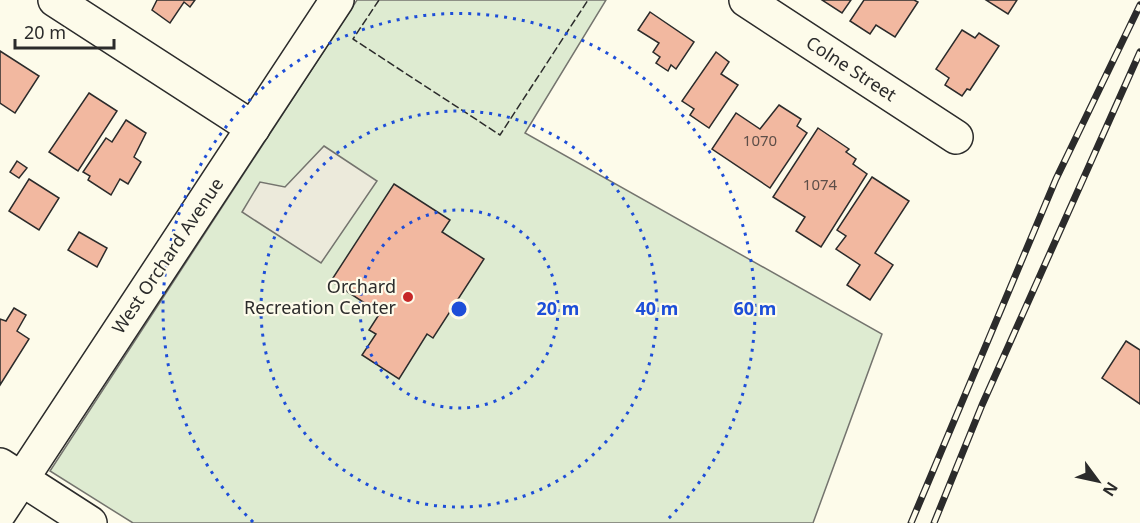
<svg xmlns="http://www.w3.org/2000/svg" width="1140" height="523" viewBox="0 0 1140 523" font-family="'Noto Sans',sans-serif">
<rect width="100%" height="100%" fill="#fdfbea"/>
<!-- green -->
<path fill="#deebd1" stroke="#74746e" stroke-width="1.5" d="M357,0H606L525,133L882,334L813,523H133L50,471Z"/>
<!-- parking -->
<path fill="#eceadb" stroke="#74746e" stroke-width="1.5" d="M324,146L377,181L321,263L242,212L260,182L285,187Z"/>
<!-- building -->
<g fill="#f2b8a0" stroke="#2b2b2b" stroke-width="1.5">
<path d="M157,0H195L190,7L184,2L170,23L152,10Z"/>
<path d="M822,0H851L842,13Z"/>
<path d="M864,0H914L918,2L895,37L876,25L870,34L850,21Z"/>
<path d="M986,0H1017L1008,14Z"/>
<path d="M650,12L694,42L676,69L671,65L668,71L656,63L660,57L653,52L659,43L638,30Z"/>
<path d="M962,30L975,38L979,33L999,46L970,90L967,89L962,96L945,85L949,78L936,69Z"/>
<path d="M0,51L39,76L15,113L0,103Z"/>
<path d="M716,52L729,62L721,74L738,85L709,128L690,115L694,109L682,101Z"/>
<path d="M89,93L117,111L78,171L49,152Z"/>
<path d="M779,105L801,119L797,126L807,133L770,188L712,149L736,113L760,129Z"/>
<path d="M126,120L146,133L134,157L141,162L128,184L120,179L111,195L88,180L90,176L83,172L106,138L112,142Z"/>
<path d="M818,128L849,149L846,152L856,159L853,164L867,174L821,247L796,231L805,217L773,197Z"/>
<path d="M17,161L27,168L19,178L10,172Z"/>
<path d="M872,177L909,201L875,253L893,265L870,300L847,285L860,265L836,249L846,236L837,230Z"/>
<path d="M29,179L59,198L39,230L9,211Z"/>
<path d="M394,184L450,220L442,232L484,259L433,338L427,334L399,379L362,355L376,334L369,330L380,313L331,281Z"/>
<path d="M79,232L107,248L97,267L68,250Z"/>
<path d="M14,308L26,315L17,331L29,339L0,385V319L6,321Z"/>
<path d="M1126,341L1140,350V404L1102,378Z"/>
</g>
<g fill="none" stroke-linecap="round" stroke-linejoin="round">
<!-- minor casing -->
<g stroke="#2b2b2b" stroke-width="36">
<g id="minor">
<path d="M55,0L253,128"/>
<path d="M746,0L956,137"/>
<path d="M0,465L90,523"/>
<path d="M0,512L337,0"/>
</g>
</g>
<!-- minor -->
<use href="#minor" stroke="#fdfbea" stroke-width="33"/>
<!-- rail casing -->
<g stroke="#2b2b2b" stroke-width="7">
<g id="rail">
<path d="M911,523L1056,179L1140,5"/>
<path d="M934,523L982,405L1140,52"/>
</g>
</g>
<!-- rail -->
<use href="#rail" stroke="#fdfbea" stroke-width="4.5" stroke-dasharray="14" stroke-linecap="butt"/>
<!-- fence -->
<path stroke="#2b2b2b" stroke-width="1.5" stroke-dasharray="8 3" stroke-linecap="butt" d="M379,0L353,39L500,135L588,0"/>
</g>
<!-- distance rings -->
<g fill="none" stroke="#1d4ed8" stroke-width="3" stroke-dasharray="3 6">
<circle cx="459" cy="309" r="99"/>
<circle cx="459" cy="309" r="198"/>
<path d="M253 522A296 296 0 1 1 665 522"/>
</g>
<!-- markers -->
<circle fill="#c62828" stroke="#fdfbea" stroke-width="2" cx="408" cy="297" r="6"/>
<g text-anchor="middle" stroke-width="4.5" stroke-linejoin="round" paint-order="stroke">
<!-- number labels -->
<g font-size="15" fill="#5d4e48">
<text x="760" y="146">1070</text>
<text x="820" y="190">1074</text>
</g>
<!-- street labels -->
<g font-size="18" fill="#2b2b2b" stroke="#fdfbea">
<text transform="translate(851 69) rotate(33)" y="6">Colne Street</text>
<text transform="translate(168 256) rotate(-56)" y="6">West Orchard Avenue</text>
</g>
<!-- poi labels -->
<g font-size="18" fill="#2b2b2b" stroke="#fdfbea" text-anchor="end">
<text x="396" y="293">Orchard<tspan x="396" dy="21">Recreation Center</tspan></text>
</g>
</g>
<circle cx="459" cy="309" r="9" fill="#1d4ed8" stroke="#fdfbea" stroke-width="3"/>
<g font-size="18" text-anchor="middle" font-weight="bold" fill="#1d4ed8" stroke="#fdfbea" stroke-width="4.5" stroke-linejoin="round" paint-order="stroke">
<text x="558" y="315">20 m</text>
<text x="657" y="315">40 m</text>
<text x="755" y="315">60 m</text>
</g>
<!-- north arrow -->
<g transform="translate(1098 481) rotate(123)" stroke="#fdfbea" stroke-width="4.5" paint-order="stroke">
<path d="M0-4.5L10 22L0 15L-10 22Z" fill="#2b2b2b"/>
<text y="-9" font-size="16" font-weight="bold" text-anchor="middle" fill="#2b2b2b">N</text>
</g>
<!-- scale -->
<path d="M15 39v9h99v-9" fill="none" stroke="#2b2b2b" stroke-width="3"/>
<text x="24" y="39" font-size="18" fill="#2b2b2b" stroke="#fdfbea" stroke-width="4.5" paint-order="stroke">20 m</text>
</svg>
